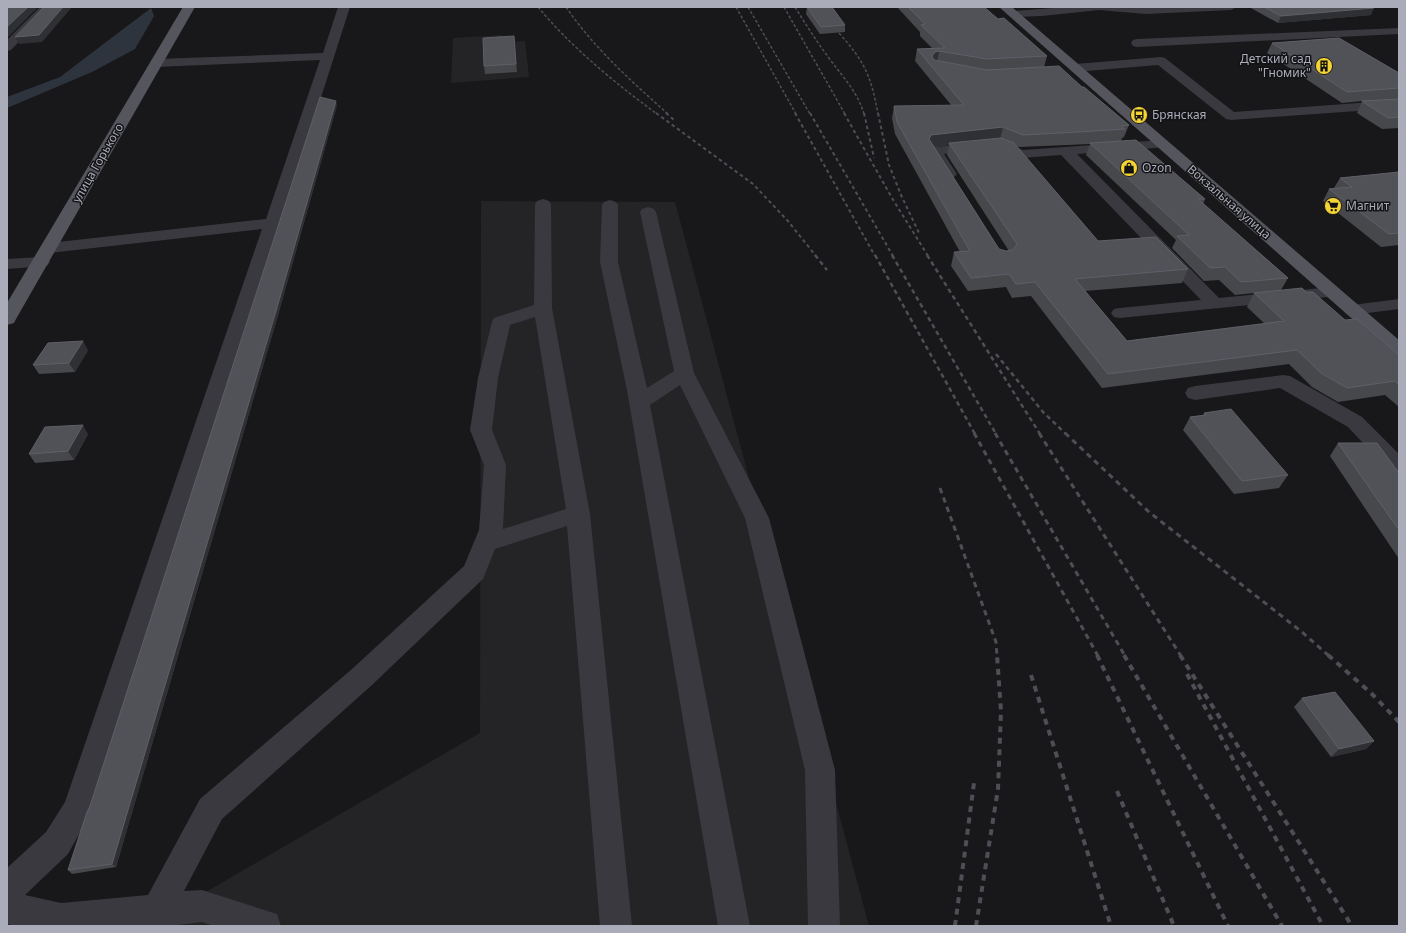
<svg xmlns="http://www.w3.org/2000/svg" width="1406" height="933" viewBox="0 0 1406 933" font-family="'Noto Sans',sans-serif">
<rect width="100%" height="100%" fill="#18181a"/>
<!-- built -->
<g fill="#242427">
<path d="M502,35L503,42L525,41L529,77L451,83L453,38Z"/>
<path d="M481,201L675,202L869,926H147L480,733Z"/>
</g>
<!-- water -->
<path fill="#2d343e" d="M151,8L154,16L135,49L92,72L7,108V97L60,77Z"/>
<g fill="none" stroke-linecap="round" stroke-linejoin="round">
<!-- minor -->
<g fill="#39393f" fill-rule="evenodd">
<path d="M40,7H52L11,50L7,51V40Z"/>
<path d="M338,7H350L93,809L68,854L25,895L61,903L148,895L200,799L352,669L464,566L479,530L484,465L470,430L478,378L492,322L494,318L534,305L535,204L537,201L543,199L549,201L551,204L552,308L590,514L632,926H600L567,526L495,549L483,579L372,685L222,819L184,891L202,890L277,914L281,926H214L202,922L169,926H15L7,924V868L46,832L65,802L262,229L49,253L43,252L41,248L43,244L49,243L266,219L320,60L156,67L152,66L150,63L152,60L156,59L323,53ZM535,317L566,509L503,529L506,465L492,430L498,378L510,325Z"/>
<path d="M1067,7H1237L1231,10L1146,14L1099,10L1042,16L1013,17L1007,14L1013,11Z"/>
<path d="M1399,28V34L1137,47L1133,46L1131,43L1133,40L1137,39Z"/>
<path d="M1161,57L1165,58L1234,112L1399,100V108L1231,120L1226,119L1158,65L1075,72L1071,71L1069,68L1071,65L1075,64Z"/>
<path d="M1162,140L1167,141L1169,144L1167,147L1077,154L1219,298L1332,287L1338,288L1341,292L1338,296L1120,318L1114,317L1111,313L1114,309L1120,308L1201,300L1061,155L1021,158L998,149L944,154L957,174L954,177L949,179L944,177L928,151L930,148L935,147L1000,141L1023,150Z"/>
<path d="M610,200L616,202L618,205V262L647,388L674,371L640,212L642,209L648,207L654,209L656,212L694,373L769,518L835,770L840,926H808L805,770L745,518L680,385L650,405L750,926H718L627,390L600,262L602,205L604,202Z"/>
<path d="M41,257L47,258L50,262L47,266L7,269V259Z"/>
<path d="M1399,299V309L1352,315L1346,314L1343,310L1346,306L1352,305Z"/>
<path d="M1283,375L1290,376L1362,417L1399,454V475L1391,473L1348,427L1280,388L1195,400L1188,398L1185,393L1188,388L1195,386Z"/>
</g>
<!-- major -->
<g fill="#55555e" fill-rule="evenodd">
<path d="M183,7H195L16,319L14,323L7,325V303Z"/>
<path d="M999,7H1012L1399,340V356L1392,354Z"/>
</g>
<!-- rail-far4 -->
<g stroke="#4e4e56" stroke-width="1.5" stroke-dasharray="3 2" stroke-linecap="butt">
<path d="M538,7C571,47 615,83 657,114"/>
<path d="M566,7C594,48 631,81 668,114"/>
<path d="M736,7L796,114"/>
<path d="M748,7L810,114"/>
<path d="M784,7L845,114"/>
<path d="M795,7C805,23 815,39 826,54C840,74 857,90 864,114"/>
<path d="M839,33C865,62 871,76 878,114"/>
</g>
<!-- rail-far3 -->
<g stroke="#4e4e56" stroke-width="2" stroke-dasharray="3.5 3" stroke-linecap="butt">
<path d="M656,113L753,184L787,220L816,256"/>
<path d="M666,113L674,120"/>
<path d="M795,113L875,256"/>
<path d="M810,113L893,256"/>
<path d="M844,113L892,198L928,256"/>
<path d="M864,113L874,158"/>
<path d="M878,113L889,165L901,195L919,233"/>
</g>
<!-- rail-far2 -->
<g stroke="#4e4e56" stroke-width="2.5" stroke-dasharray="4.5 3.5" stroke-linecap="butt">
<path d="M815,255L827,270"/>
<path d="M875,255L975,434"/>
<path d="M892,255L996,434"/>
<path d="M927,255L1040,434"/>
<path d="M996,354L1043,412L1066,434"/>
</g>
<!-- rail-far1 -->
<g stroke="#4e4e56" stroke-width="3" stroke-dasharray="5.5 4.5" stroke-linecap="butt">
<path d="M974,433L1098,656"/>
<path d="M995,433L1125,656"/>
<path d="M1039,433L1181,656"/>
<path d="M1065,433L1149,512L1302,632L1329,656"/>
<path d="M940,488L996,642L997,656"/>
</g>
<!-- rail -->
<g stroke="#4e4e56" stroke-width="4" stroke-dasharray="6 5.5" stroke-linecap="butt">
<path d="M1097,655L1228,926"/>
<path d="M1124,655L1282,926"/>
<path d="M1180,655L1352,926"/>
<path d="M1328,655L1372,694L1399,722"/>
<path d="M1187,674L1323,926"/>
<path d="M1031,675L1111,926"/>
<path d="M1117,791L1174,926"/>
<path d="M955,926L974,783"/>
<path d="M976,926L998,789L1001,711L997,655"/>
</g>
</g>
<!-- wall -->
<g fill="#46484c" fill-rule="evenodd">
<path d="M807,7L845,25V32L820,34L806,14Z"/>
<path d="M897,7H984L998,19L1047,56L1044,67L1082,87L1129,125L1124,137L1122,138L1121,141L1205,199L1203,204L1288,278L1281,290L1306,292L1345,320L1399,355V407L1385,395L1338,402L1312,387L1289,364L1102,388L1031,296L1012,298L1006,287L968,291L951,266L954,252H960L895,134L892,118L894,106H952L915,61L917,49L932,48L920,36V32ZM1090,144L1086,155L1176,240L1172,248L1204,281L1219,280L1235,295L1254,293L1247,307L1265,324L1127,341L1085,291L1182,283L1188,269L1098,241L1016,146L1020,147ZM949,145L947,155L1009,251H1006L999,249L934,147Z"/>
<path d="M1249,7H1372L1371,15L1278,23Z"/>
<path d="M514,36L517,72L485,74L484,66Z"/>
<path d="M1272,43L1399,73V128L1382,129L1357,113L1362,101L1342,103L1267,53Z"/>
<path d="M337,105L278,315L116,867L72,874L68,870Z"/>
<path d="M1399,172V245L1381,247L1323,201L1329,189L1334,188L1340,178Z"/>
<path d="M88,350L75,372L39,374L33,365Z"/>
<path d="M1204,413L1288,475L1279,488L1234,494L1183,430L1190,417L1203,415Z"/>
<path d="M88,434L74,460L35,463L29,454Z"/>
<path d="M1338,443L1399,473V559L1330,456Z"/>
<path d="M1302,698L1374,741L1366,749L1331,757L1294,707Z"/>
</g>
<!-- shaded-wall -->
<g fill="#2f3033">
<path d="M28,7H38L7,38V27Z"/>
<path d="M63,7H72L42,42L19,44L15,37Z"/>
<path d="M1374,8L1371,15L1278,23L1281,16Z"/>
<path d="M514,36L515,43L517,72L516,64Z"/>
<path d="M939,51L937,63L933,64L932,56L935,52Z"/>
<path d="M336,101L337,105L278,315L116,867L112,864Z"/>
<path d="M1003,127L1000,140L949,143V145L929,147V139L931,135Z"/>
<path d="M83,341L88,350L75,372L69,363Z"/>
<path d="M83,425L88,434L74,460L68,451Z"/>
<path d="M1374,741L1366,749L1331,757L1339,749Z"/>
</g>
<!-- building -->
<g fill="#515258" stroke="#5f6067">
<path d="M7,7H28L7,27Z"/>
<path d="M44,7H63L39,35L15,37Z"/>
<path d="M807,7H832L845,25L821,27Z"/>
<path d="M908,7H984L998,19L1004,18L1047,56L987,59L939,51L935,52L932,56L934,60L987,70L1059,66L1082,87H1084L1129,125L1121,126L1125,129L1079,132L1023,135L1003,127L931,135L929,139L999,249L1006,251L1013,250L1017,244L949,143L1001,138L1014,143L1098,241L1156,237L1188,269L1075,279L1127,341L1284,321L1254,293L1302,288L1306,292H1313L1345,320L1357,319L1399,355V385L1395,381L1347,388L1321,373L1297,350L1108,374L1035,282L1016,284L1009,274L971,278L954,252L970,251L897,122L894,106L964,105L917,49L945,48L921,25L925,24Z"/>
<path d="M1264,7H1372L1374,8L1281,16Z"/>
<path d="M514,36L516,64L484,66L483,38Z"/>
<path d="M1339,38L1399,73V88L1347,92L1272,43Z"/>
<path d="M320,97L336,101L276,311L112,864L68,870L87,812L90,806Z"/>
<path d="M1399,99V117L1388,118L1362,101Z"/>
<path d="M1136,140L1205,199H1198L1288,278L1241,282L1225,267L1210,268L1177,236L1189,235L1090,143Z"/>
<path d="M1399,172V233L1389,234L1329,189L1352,187L1340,178Z"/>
<path d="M83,341L69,363L33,365L48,343Z"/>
<path d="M1231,409L1288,475L1242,481L1190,417L1206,415L1204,413Z"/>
<path d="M83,425L68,451L29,454L45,427Z"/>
<path d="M1338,443H1377L1399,473V530Z"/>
<path d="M1335,692L1374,741L1339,749L1302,698Z"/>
</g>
<!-- icons -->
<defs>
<g id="building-disc" transform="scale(0.9)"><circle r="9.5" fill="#f4d435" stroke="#131315"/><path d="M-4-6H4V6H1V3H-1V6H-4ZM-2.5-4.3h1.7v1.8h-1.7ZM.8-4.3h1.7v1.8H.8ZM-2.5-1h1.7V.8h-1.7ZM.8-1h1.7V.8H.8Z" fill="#111"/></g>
<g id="bus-disc" transform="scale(0.9)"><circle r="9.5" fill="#f4d435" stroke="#131315"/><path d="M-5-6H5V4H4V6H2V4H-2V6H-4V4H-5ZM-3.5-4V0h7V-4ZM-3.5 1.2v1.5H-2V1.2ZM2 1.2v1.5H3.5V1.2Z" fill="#111"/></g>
<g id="shop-disc" transform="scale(0.9)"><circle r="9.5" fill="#f4d435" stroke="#131315"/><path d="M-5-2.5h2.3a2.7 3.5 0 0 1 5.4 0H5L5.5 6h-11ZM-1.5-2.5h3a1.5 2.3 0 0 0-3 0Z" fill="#111"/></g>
<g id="supermarket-disc" transform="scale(0.9)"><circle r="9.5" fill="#f4d435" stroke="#131315"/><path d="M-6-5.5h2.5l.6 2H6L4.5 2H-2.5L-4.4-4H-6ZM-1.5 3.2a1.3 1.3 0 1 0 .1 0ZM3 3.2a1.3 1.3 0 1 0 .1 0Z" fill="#111"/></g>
</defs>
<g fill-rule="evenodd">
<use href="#building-disc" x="1324" y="66"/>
<use href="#bus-disc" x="1139" y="115"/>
<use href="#shop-disc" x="1129" y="168"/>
<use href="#supermarket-disc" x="1333" y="206"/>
</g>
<g text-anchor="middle" stroke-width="3" stroke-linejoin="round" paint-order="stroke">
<!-- far-poi labels -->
<g font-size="12" fill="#aaacba" stroke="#131315" text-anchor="start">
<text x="1311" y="63" text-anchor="end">Детский сад<tspan x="1311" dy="14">"Гномик"</tspan></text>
<text x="1152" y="119">Брянская</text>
<text x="1142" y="172">Ozon</text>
<text x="1346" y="210">Магнит</text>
</g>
<!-- far-street labels -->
<g font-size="12" fill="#aaacba" stroke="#131315">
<text transform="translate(98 163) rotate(-60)" y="4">улица Горького</text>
<text transform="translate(1229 202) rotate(41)" y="4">Вокзальная улица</text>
</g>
</g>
<!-- border -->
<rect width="1406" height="933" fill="none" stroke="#aaacba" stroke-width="16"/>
</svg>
